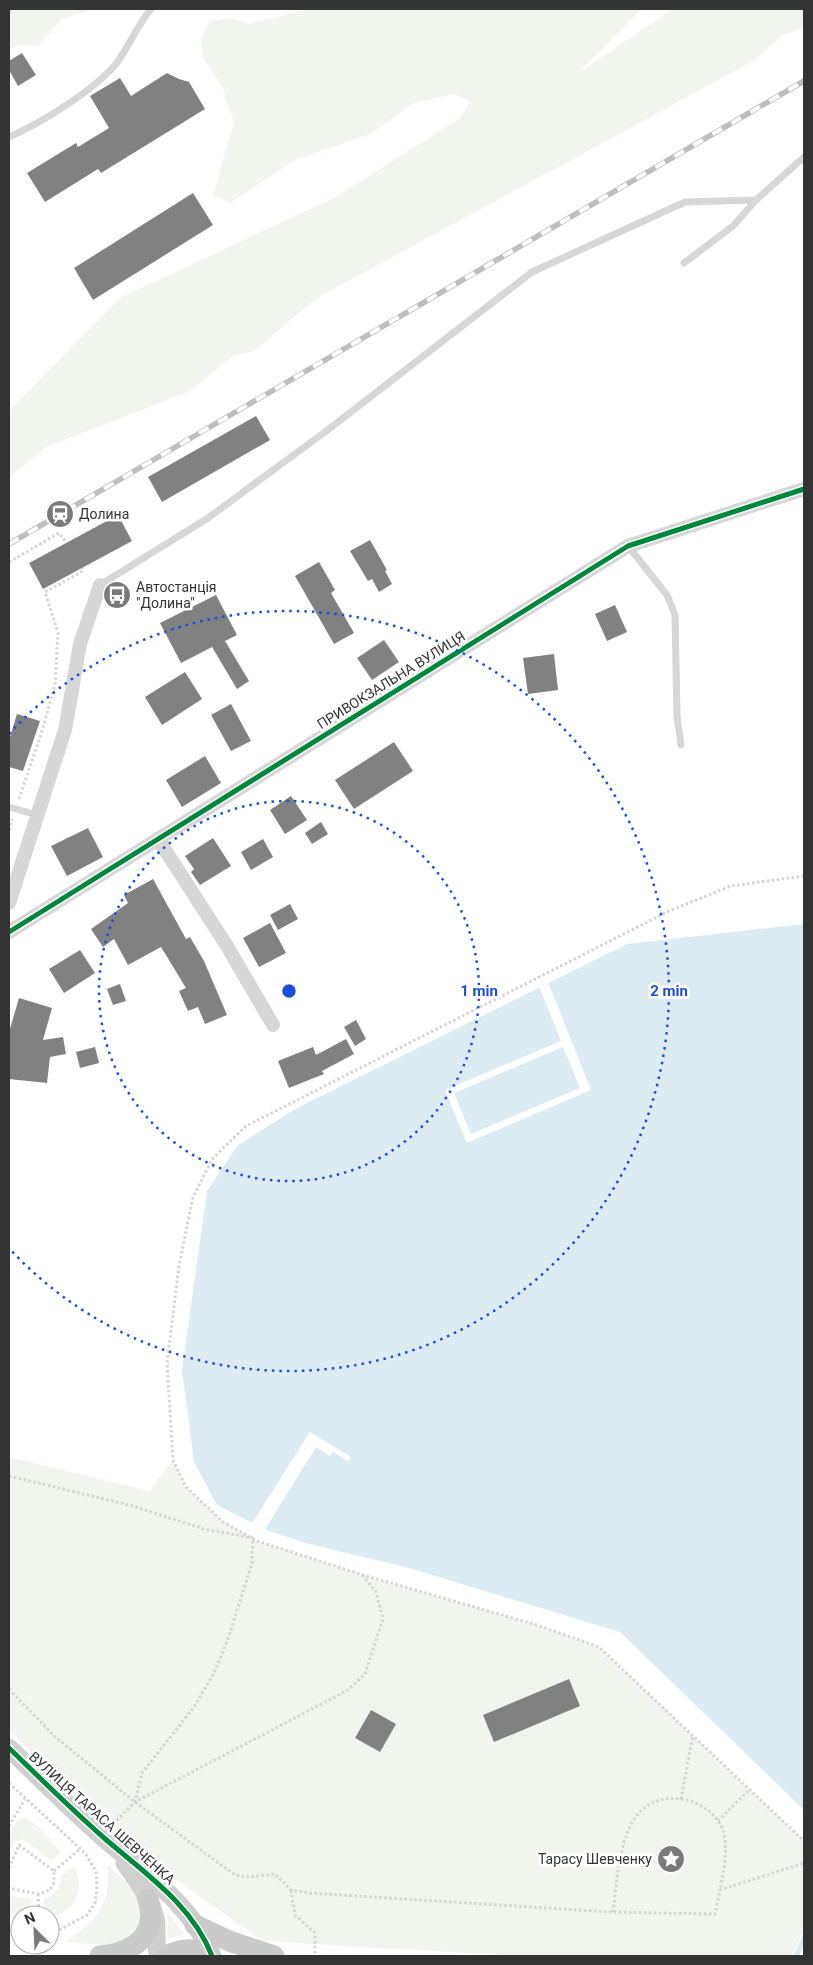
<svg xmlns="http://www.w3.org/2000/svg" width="813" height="1965" viewBox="0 0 813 1965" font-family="Roboto,sans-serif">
<rect width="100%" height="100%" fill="#fff"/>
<!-- green -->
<g fill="#f1f5ed">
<path d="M9,9H94L62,19L37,47L19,45L9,49Z"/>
<path d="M308,9H642L577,74L673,9H804V28L782,35L753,61L317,298L254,351L234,355L190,391L46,447L9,478V411L120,298L336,197L460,118L471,101L454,94L414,103L368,135L294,160L230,203L213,195L234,122L223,88L202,56L201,37L211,21L231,18L249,24Z"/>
<path d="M9,1457L149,1491L173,1460L186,1487L223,1522L257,1541L363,1575L537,1625L599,1647L804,1841V1929L792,1956H520L262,1941L130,1846L112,1825L9,1731Z"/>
<path d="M25,1818L38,1826L61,1852L51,1861L23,1839L15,1842L11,1848L9,1847C9,1836 11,1821 25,1818Z"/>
<path d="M108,1865L137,1893L143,1930L120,1946L65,1942C97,1921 111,1906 108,1865Z"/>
<path d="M74,1866C86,1888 75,1912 50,1917V1915H45L44,1900C56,1894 60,1889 62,1876Z"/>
<path d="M9,1896L31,1898V1915L9,1914Z"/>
<path d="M167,1913L185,1934L167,1939L168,1923Z"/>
</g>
<!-- water -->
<path fill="#ddebf3" d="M804,924V1810L620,1632L409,1568L309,1544L269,1531L217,1505L194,1462L182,1370L207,1191L238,1145L297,1108L627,944Z"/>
<!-- pier -->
<g fill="#fff" fill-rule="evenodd">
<path d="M548,982L591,1090L467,1143L445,1090L561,1041L539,986ZM563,1047L580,1088L471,1134L454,1093Z"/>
<path d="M310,1432L351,1457L348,1461L333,1452L330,1456L316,1447L264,1531L251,1525Z"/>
</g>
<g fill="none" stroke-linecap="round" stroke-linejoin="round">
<!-- stream -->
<path stroke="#ddebf3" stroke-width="5" d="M796,1956L804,1938"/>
</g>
<!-- building -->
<g fill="#818181">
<path d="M22,53L36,75L18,86L9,70V61Z"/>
<path d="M167,73L179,79L189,82L205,109L101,173L98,169L45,202L27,173L76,143L78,147L109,128L90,96L120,78L131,96Z"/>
<path d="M193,193L213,225L93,300L74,268Z"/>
<path d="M256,416L270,440L162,502L148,477Z"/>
<path d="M118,515L132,541L43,589L29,563Z"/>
<path d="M370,540L387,570L385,571L392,584L379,592L372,579L368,581L350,551Z"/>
<path d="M319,562L335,590L331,593L354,633L334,644L295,576Z"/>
<path d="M216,595L237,635L225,641L249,681L237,689L212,647L181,663L160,623Z"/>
<path d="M615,605L627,632L607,641L595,614Z"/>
<path d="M384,640L399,662L372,680L357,658Z"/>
<path d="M554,654L558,690L528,694L523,658Z"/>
<path d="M185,672L202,699L162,725L145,697Z"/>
<path d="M231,704L251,741L231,751L211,715Z"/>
<path d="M17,714L40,721L23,771L9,767V740Z"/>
<path d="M394,742L413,771L354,809L335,780Z"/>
<path d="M205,756L221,783L182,807L166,780Z"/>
<path d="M291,796L307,820L285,834L270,810Z"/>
<path d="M321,822L328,834L312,844L305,833Z"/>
<path d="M88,828L103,857L67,876L51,846Z"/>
<path d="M213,838L231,866L200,885L191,872L194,869L185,856Z"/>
<path d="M263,839L273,857L251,870L241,852Z"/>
<path d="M153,879L186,939L190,937L204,961L227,1015L205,1024L198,1007L188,1011L179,991L186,988L161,947L128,965L114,939L103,947L91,929L128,903L124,895Z"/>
<path d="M290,904L298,919L278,930L270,915Z"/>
<path d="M270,923L286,953L259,967L243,938Z"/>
<path d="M80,950L95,973L64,993L49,969Z"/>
<path d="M120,984L126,1001L113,1005L107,989Z"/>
<path d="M19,998L52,1008L43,1040L63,1037L66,1054L50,1057L47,1083L9,1079V1032Z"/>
<path d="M356,1020L366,1039L355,1046L344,1027Z"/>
<path d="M346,1039L354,1054L322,1071L324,1074L289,1088L278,1061L313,1047L316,1055Z"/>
<path d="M95,1047L99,1063L80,1068L76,1052Z"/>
<path d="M569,1679L580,1706L494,1742L483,1715Z"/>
<path d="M371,1710L396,1724L380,1752L355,1738Z"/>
</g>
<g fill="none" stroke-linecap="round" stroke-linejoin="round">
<!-- path -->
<g stroke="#d6d6d6" stroke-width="3" stroke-dasharray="2.5 2.5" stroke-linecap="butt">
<path d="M9,562L59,533L66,542"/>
<path d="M19,799L43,728L55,684L58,633L45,592L83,571L82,568"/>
<path d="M9,830L12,819"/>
<path d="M804,876L731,886L669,911L246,1126L213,1158L193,1197L179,1266L167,1363L173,1460L186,1487L223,1522L257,1541L363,1575L537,1625L599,1647L804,1841"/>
<path d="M9,1476L133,1506L204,1529L253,1538L252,1563L228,1639L214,1673L194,1707L142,1773L135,1802"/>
<path d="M9,1689L53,1735L135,1802L235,1875L249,1877L275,1874L291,1890L311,1893L609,1912L715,1914L720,1890L804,1863"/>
<path d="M9,1783L86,1854L96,1872L97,1888L95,1903L87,1915L59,1930H50"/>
<path d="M681,1799C700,1801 723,1817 725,1839C727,1856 723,1874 720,1890"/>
<path d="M718,1821L750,1789"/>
<path d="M113,1824L135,1802L348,1690L365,1674L383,1619L376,1592L363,1576"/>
<path d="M9,1826L25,1799"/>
<path d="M9,1868L19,1845L54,1871V1882L50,1890L38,1894L9,1888"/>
<path d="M54,1871L80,1849"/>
<path d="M291,1890L295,1915L315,1933V1954"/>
<path d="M38,1894L39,1915"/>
<path d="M613,1912C619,1869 619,1791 681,1799L693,1735"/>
<path d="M9,1930H20"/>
</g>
<!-- lane -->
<g stroke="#d7d7d7" stroke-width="7">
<path d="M9,137C41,123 93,91 116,64C129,47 137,25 151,9"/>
<path d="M684,263L733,226L756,200"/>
<path d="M628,546L667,595L675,615L677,716L681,745"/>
<path d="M100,585L208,518L325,432L532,272L685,202L756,200L804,157"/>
<path d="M9,807L37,815"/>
</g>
<!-- street -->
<g stroke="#d7d7d7" stroke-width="14">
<path d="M158,839L227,946L273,1025"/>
<path d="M9,903L65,730L80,644L100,585"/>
<path d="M9,932L628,546L804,489"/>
</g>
<!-- secondary -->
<g stroke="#d0d0d0" stroke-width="19">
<path d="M9,1748C40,1778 70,1808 103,1837C143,1872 192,1904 212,1956"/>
<path d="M125,1863C137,1880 150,1897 155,1918C158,1931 153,1945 160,1956"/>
</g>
<!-- primary -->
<g stroke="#cacaca" stroke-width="21">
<path d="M195,1925L229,1941L274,1956"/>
<path d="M100,1956C134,1953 159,1935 148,1899"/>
<path d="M167,1956C181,1948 196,1948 210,1956"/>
</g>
<!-- rail casing -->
<g stroke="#bebebe" stroke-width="5.5">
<path id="rail" d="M9,544L804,81"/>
</g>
<!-- rail -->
<use href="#rail" stroke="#fff" stroke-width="4" stroke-dasharray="11" stroke-linecap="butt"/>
<!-- cycleway casing -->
<g stroke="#fff" stroke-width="8">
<g id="cycleway">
<path d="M9,932L628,546L804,489"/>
<path d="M9,1748C40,1778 70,1808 103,1837C143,1872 192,1904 212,1956"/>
</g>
</g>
<!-- cycleway -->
<use href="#cycleway" stroke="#00873e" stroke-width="5"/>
</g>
<!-- distance rings -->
<g fill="none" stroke="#1d4ed8" stroke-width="2.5" stroke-dasharray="2.5 5">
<circle cx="289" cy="991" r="190"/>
<path d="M9 734A380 380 0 1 1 9 1248"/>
</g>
<!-- icons -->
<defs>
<g id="station-disc" transform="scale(1.4375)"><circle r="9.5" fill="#7a7a7a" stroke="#fff"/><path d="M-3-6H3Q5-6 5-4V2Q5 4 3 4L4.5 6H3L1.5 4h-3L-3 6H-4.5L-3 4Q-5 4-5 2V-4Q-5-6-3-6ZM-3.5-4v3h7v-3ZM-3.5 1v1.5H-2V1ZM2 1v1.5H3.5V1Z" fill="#fff"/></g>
<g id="bus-disc" transform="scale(1.4375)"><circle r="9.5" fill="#7a7a7a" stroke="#fff"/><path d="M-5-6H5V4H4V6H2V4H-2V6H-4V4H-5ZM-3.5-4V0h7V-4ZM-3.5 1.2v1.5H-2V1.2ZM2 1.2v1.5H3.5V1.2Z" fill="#fff"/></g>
<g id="sight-disc" transform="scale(1.4375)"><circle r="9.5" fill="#7a7a7a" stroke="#fff"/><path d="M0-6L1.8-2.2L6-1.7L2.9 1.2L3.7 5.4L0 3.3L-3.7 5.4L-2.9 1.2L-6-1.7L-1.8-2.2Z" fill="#fff"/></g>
</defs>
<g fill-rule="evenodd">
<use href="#station-disc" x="60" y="514"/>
<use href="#bus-disc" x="117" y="595"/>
<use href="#sight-disc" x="671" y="1859"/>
</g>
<g text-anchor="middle" stroke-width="5" stroke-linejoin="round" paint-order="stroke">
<!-- poi labels -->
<g font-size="14" fill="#333" stroke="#fff" text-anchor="start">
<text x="79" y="519">Долина</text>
<text x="136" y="592">Автостанція<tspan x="136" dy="16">"Долина"</tspan></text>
<text x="652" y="1864" text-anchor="end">Тарасу Шевченку</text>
</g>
<!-- street labels -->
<g font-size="14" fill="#333" stroke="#fff">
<text transform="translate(391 680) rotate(-32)" y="5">ПРИВОКЗАЛЬНА ВУЛИЦЯ</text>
<text transform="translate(102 1818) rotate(42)" y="5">ВУЛИЦЯ ТАРАСА ШЕВЧЕНКА</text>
</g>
</g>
<circle cx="289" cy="991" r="8" fill="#1d4ed8" stroke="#fff" stroke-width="2.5"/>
<g font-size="15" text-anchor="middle" font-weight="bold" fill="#1d4ed8" stroke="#fff" stroke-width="5" stroke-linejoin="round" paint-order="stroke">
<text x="479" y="996">1 min</text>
<text x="669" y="996">2 min</text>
</g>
<!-- border -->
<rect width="813" height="1965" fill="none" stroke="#333333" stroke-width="20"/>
<!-- north arrow -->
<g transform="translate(35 1930) rotate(336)"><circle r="24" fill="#ffffff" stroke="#adadad"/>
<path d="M0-4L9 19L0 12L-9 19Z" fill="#7a7a7a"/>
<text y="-8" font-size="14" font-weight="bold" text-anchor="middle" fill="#333333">N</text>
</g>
</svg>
